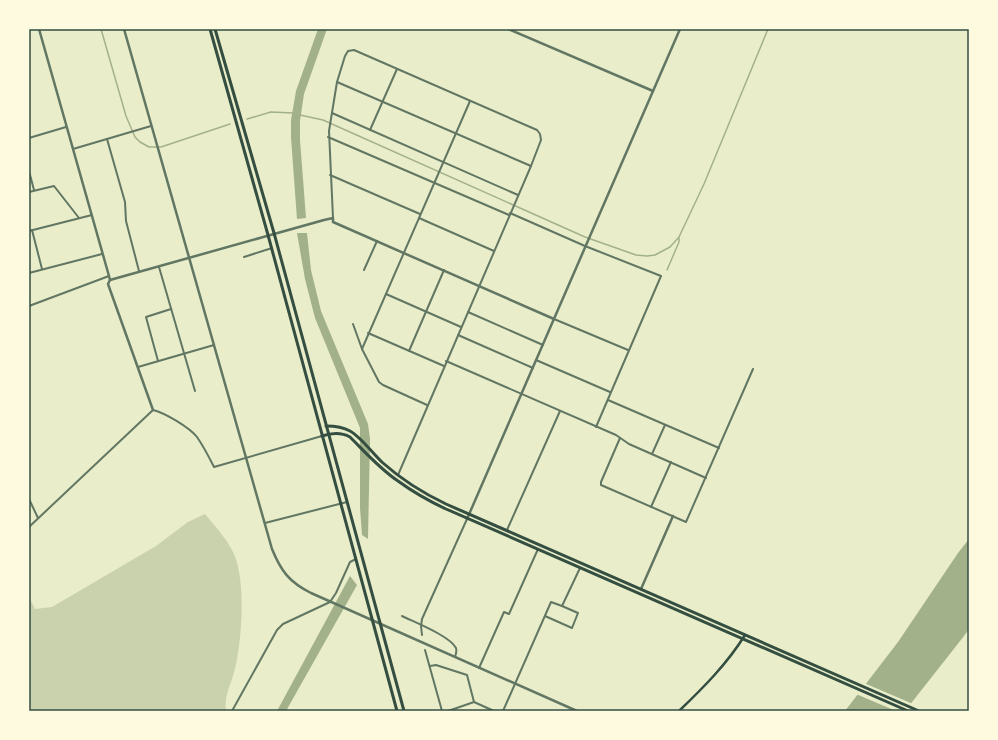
<svg xmlns="http://www.w3.org/2000/svg" width="998" height="740" viewBox="0 0 998 740" font-family="'Noto Sans',sans-serif">
<rect width="100%" height="100%" fill="#e9edc9"/>
<!-- green -->
<path fill="#cad2ad" d="M205,514C215,526 227,539 234,554C246,582 242,640 235,669C231,685 224,695 226,711H29V597L35,609L52,607L156,546L188,522Z"/>
<!-- water -->
<g fill="#a3b18a">
<path d="M318,29H327L304,94L300,121V140L306,218L297,219L291,138V120L296,91Z"/>
<path d="M297,233H307L311,270L321,311L368,424L370,439L368,539L362,535L360,508V428L315,318L305,279Z"/>
<path d="M969,539V629L964,636L905,711H845L898,642L958,553Z"/>
<path d="M350,576L357,585L286,711H277Z"/>
</g>
<!-- pier -->
<path fill="#e9edc9" d="M864,683L913,704L907,711H896L856,694Z"/>
<g fill="none" stroke-linecap="round" stroke-linejoin="round">
<!-- stream -->
<g stroke="#a3b18a" stroke-width="1.5">
<path d="M101,29L126,116L135,137L140,142L149,147H161L230,124"/>
<path d="M300,115L323,120L585,237L636,255L647,256L655,255L670,247L679,237L704,184L768,29"/>
<path d="M247,119L271,112L293,113"/>
<path d="M667,270L679,242V238"/>
</g>
<!-- minor -->
<g stroke="#617663" stroke-width="2">
<path d="M337,82L531,166"/>
<path d="M332,113L518,195"/>
<path d="M370,130L397,69"/>
<path d="M328,137L509,215"/>
<path d="M29,138L66,127"/>
<path d="M107,139L125,202L126,221L139,271"/>
<path d="M73,149L151,126"/>
<path d="M29,171L34,190"/>
<path d="M330,175L420,214"/>
<path d="M29,192L54,186L79,218"/>
<path d="M510,213L585,246L661,276L596,427"/>
<path d="M333,218L329,131L337,82L345,56L348,51L354,50L537,130L540,134L541,140L531,166L398,475"/>
<path d="M419,218L494,251"/>
<path d="M32,230L42,269"/>
<path d="M29,231L92,215"/>
<path d="M244,257L272,248"/>
<path d="M159,267L195,391"/>
<path d="M364,270L377,241"/>
<path d="M29,273L102,254"/>
<path d="M386,294L461,327"/>
<path d="M29,306L109,276"/>
<path d="M468,312L543,345"/>
<path d="M554,319L628,350"/>
<path d="M353,324L362,349L379,382L383,385L427,405"/>
<path d="M368,333L444,366"/>
<path d="M458,335L533,368"/>
<path d="M362,349L470,101"/>
<path d="M409,351L444,270"/>
<path d="M536,360L610,392"/>
<path d="M158,361L146,317L171,309"/>
<path d="M446,361L616,435L629,444L706,478"/>
<path d="M138,367L214,345"/>
<path d="M608,400L719,448"/>
<path d="M620,438L601,482V485L686,522L753,369"/>
<path d="M652,454L665,425"/>
<path d="M29,499L38,518"/>
<path d="M651,507L671,462"/>
<path d="M265,523L347,502"/>
<path d="M29,527L153,410C165,413 189,427 197,437C204,447 209,457 214,467L322,436"/>
<path d="M507,530L560,411"/>
<path d="M402,616C414,622 450,636 456,648C457,651 456,654 455,657"/>
<path d="M545,616L572,628L578,613L562,606"/>
<path d="M422,635L421,626L422,619L467,519"/>
<path d="M425,650L442,711"/>
<path d="M430,666L436,665L467,675L474,702"/>
<path d="M479,668L504,612L509,614L538,549"/>
<path d="M232,711L277,630L283,624L330,602L336,593L350,562L356,559"/>
<path d="M448,711L474,702L494,711"/>
<path d="M503,711L551,602L562,606L580,568"/>
</g>
<!-- tertiary -->
<g stroke="#617663" stroke-width="2.5">
<path d="M39,29L109,276L110,280L108,284L153,410"/>
<path d="M124,29L272,549C281,571 289,582 311,593L577,711"/>
<path d="M508,29L653,91"/>
<path d="M110,280L324,220L333,218V222L554,319"/>
<path d="M467,519L680,29"/>
<path d="M641,589L673,516"/>
</g>
<!-- secondary -->
<path stroke="#344e41" stroke-width="2.5" d="M679,711C703,688 727,664 745,635"/>
<!-- trunk -->
<g stroke="#344e41" stroke-width="3">
<path d="M210,29L268,235L397,711"/>
<path d="M215,29L274,233L404,711"/>
<path d="M326,426C334,426 343,427 350,431C361,437 373,454 383,463C402,480 423,493 446,504L919,711"/>
<path d="M322,436C331,433 341,432 350,437C365,452 380,469 398,481C413,492 429,501 446,509L908,711"/>
</g>
</g>
<!-- border -->
<rect width="998" height="740" fill="none" stroke="#fefae0" stroke-width="60"/>
<rect x="30" y="30" width="938" height="680" fill="none" stroke="#344e41" stroke-width="1.5"/>
</svg>
